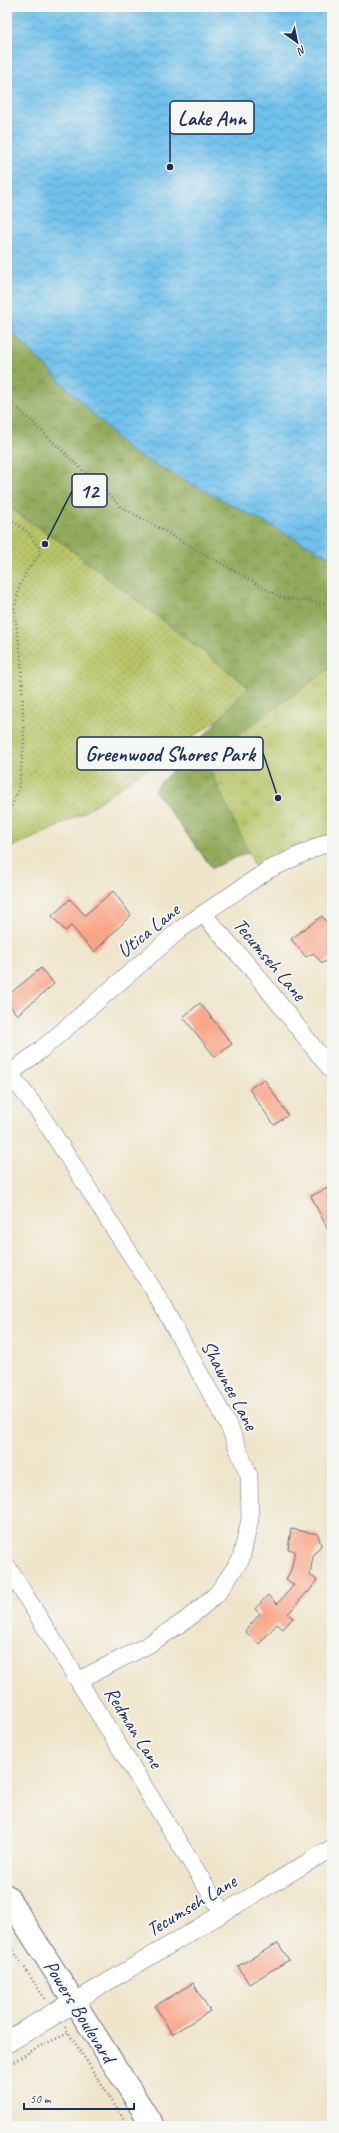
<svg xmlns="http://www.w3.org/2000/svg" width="339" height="2133" viewBox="0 0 339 2133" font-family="Caveat,sans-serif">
<defs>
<pattern id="grass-dots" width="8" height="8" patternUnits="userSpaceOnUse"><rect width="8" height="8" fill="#b8c466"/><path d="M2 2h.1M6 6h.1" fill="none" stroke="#95a057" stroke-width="1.8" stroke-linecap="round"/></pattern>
<pattern id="forest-crowns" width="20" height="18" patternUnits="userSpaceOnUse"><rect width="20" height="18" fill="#92aa5b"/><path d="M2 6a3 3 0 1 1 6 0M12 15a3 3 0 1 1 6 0" fill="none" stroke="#768b4e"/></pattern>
<pattern id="park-tufts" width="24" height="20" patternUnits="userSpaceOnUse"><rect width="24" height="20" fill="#b8c466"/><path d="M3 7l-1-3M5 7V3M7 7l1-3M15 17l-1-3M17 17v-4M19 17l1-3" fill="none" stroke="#95a057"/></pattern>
<pattern id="water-waves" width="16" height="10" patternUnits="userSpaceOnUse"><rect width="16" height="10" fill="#6fc1eb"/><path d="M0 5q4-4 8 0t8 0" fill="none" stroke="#5a9dc2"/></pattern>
</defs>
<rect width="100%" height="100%" fill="#f6f6f2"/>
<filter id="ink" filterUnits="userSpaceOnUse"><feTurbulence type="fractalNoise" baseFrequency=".025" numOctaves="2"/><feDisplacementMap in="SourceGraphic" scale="8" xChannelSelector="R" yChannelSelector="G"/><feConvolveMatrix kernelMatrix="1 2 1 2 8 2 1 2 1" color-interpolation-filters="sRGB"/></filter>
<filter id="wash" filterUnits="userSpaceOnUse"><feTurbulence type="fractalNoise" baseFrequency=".012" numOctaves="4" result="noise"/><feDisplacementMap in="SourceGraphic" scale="16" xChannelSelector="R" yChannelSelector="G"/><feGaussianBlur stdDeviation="0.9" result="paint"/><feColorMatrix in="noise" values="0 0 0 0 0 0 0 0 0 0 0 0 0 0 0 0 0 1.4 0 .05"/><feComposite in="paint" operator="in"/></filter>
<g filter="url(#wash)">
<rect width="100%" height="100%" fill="#efe5cb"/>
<!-- grass -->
<path fill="url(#grass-dots)" stroke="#6a7a62" d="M7,506L64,544L249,687L220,718L83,813L49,831L7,849Z"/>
<!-- forest -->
<path fill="url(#forest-crowns)" stroke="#566c5c" d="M7,327L130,451L332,558V817L212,868L154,790L249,687L64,544L7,506Z"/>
<!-- park -->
<path fill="url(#park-tufts)" stroke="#6a7a62" d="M332,667V837L303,843L256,868L205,759Z"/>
<!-- water -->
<path fill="url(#water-waves)" stroke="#4578a4" d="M7,7H332V558L130,451L7,327Z"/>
<g id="blocks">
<!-- building -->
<g fill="#f9a487">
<path d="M113,891L131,915L94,952L71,926L65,931L52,916L70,899L85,915Z"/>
<path d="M322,916L332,930V958L322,963L313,953L306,957L291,939Z"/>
<path d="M41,968L54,984L17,1015L7,1002V996Z"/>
<path d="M200,1003L232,1044L215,1057L183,1017Z"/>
<path d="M264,1079L288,1115L274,1125L249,1089Z"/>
<path d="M332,1186V1238L311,1196Z"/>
<path d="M291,1529L318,1534L321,1545L313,1556L310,1575L317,1580L308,1593L307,1592L288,1614L293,1618L283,1629L277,1624L259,1644L245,1631L260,1614L255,1609L268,1595L277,1604L294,1585L286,1579L291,1570L295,1551L288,1549Z"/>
<path d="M278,1943L289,1960L249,1984L238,1966Z"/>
<path d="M193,1983L210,2011L172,2034L155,2006Z"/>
</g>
</g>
</g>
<g filter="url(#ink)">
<use href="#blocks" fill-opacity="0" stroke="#656f84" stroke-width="1"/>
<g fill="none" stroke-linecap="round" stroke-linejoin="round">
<!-- minor casing -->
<g stroke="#656f84" stroke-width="18">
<g id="minor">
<path d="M203,914L255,973L332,1071"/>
<path d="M10,1074L39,1112L153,1289L229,1426L249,1476L250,1519L241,1559L217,1594L186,1620L148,1645L79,1680"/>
<path d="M7,1076L42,1049L182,928L268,870L332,840"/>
<path d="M7,1566L222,1912"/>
<path d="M74,2002L332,1848"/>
</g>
</g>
<!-- tertiary casing -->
<g stroke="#656f84" stroke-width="22">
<path id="tertiary" d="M7,2042L74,2002"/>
</g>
<!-- secondary casing -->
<g stroke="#656f84" stroke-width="24">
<path id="secondary" d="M7,1896L153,2126"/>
</g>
<!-- path -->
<g stroke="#656f84" stroke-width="2.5" stroke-dasharray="1 3" stroke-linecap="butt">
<path d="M7,398L120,506L282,598L332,604"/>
<path d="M7,516L29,534L40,549L39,555L26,572L20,585L14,610L21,657L24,745L18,792L7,815"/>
<path d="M7,1941L45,1999"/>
<path d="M65,2027L128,2126"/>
<path d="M7,2066L38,2047L69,2033"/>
</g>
<!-- minor -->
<use href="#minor" stroke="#fff" stroke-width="17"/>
<!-- tertiary -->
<use href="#tertiary" stroke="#fff" stroke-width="21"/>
<!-- secondary -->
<use href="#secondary" stroke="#fff" stroke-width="22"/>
</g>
</g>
<g text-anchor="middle" stroke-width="4" stroke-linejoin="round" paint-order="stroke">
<!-- street labels -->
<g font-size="20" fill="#1b2f5e" stroke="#f6f6f2">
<text transform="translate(148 930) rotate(-39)" y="7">Utica Lane</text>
<text transform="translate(270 959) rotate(50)" y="7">Tecumseh Lane</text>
<text transform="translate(230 1385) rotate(62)" y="7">Shawnee Lane</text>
<text transform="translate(134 1727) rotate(58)" y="7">Redman Lane</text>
<text transform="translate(191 1905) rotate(-31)" y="7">Tecumseh Lane</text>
<text transform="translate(80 2011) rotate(58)" y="7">Powers Boulevard</text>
</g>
</g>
<!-- callouts -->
<path fill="none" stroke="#1b2f5e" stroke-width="1.5" d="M170 167L170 117M45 544L72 491M278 798L263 753"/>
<g fill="#1b2f5e" stroke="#f6f6f2" stroke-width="1.5">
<circle cx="170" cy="167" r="4"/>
<circle cx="45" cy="544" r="4"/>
<circle cx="278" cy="798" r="4"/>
</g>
<g fill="#f6f6f2" stroke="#1b2f5e" stroke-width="1.5">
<rect x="170" y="101" width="84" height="33" rx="4"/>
<rect x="72" y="474" width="35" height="33" rx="4"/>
<rect x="77" y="737" width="186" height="33" rx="4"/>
</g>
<g font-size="21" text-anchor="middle" font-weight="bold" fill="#1b2f5e">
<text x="212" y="125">Lake Ann</text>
<text x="89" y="498">12</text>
<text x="170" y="761">Greenwood Shores Park</text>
</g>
<!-- margin -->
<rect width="339" height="2133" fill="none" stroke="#f6f6f2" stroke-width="24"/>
<!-- north arrow -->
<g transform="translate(297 42) rotate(147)" stroke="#f6f6f2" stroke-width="3" paint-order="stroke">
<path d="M0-3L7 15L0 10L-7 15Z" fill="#1b2f5e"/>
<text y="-6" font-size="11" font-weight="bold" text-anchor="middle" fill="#1b2f5e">N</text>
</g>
<!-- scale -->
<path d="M24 2103v6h110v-6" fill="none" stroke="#1b2f5e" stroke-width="2"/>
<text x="30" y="2103" font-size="12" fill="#1b2f5e" stroke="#f6f6f2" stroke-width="3" paint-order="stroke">50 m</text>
</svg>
